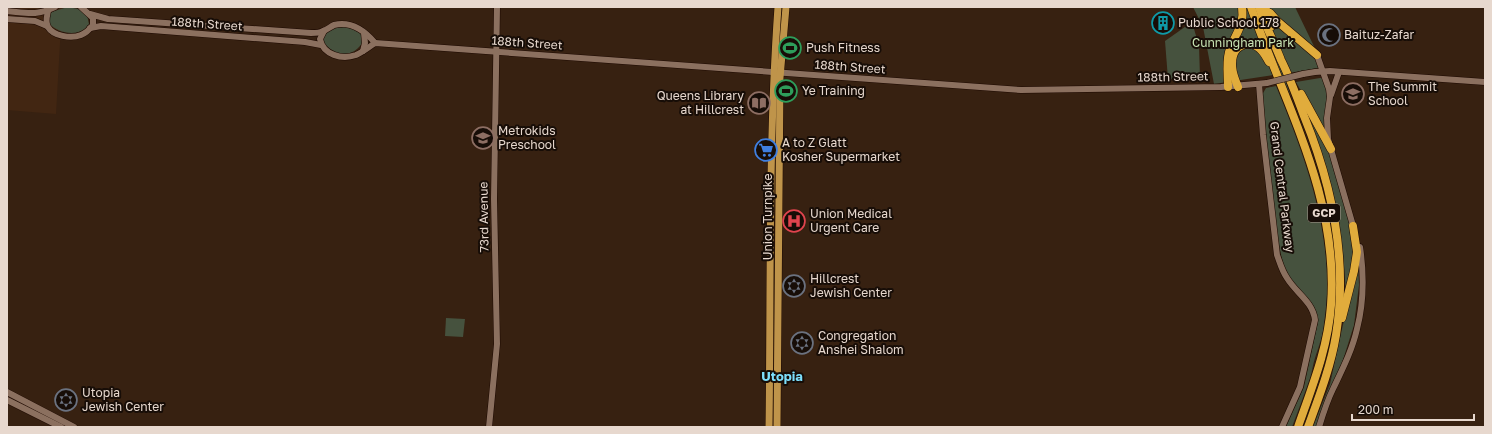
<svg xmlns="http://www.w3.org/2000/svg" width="1492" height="434" viewBox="0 0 1492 434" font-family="'Golos Text',sans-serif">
<rect width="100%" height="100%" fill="#372111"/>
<!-- built -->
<path fill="#422612" d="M7,7H62L56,114L7,110Z"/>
<!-- green -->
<g fill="#46523e">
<path d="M68,7L78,9L87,15L89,24C80,38 59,34 48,23L50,13L54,11Z"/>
<path d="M1193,7H1295L1324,67L1283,74L1291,97L1280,74L1214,84L1203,27Z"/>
<path d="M1192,22L1199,46L1200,78L1168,79L1165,41Z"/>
<path d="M344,27L353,29L361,34L363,41C359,50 350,55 340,54C334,53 328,48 323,45L322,38C328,29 333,28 344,27Z"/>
<path d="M1320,78H1322L1329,89L1326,130L1323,131L1296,82Z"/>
<path d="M1276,86C1306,159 1337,242 1324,323C1323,335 1319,346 1315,358C1313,364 1312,372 1310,378C1304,395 1298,411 1292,427H1286L1304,387L1318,322C1318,299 1293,289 1285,269C1280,254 1278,239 1276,224C1269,181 1266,138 1262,95L1266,88Z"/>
<path d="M1298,91L1326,145L1332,159L1352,229L1355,254L1346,295L1343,254L1333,193Z"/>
<path d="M1358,262L1359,285L1354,325L1342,363L1329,393L1317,427H1313L1330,384L1342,329Z"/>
<path d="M446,318L465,319L463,337L445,336Z"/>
</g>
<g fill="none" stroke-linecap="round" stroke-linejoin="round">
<!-- secondary casing -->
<g stroke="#1d0900" stroke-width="7">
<g id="secondary">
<path d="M7,11C28,13 36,16 55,7"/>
<path d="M48,11C47,16 45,22 48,27C53,36 71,39 81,35C86,33 90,29 93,25V18L81,7"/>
<path d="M90,14L108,19L311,33C315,33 320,33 323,31C327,30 330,27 334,25C351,21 365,31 375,43"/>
<path d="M7,19L35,21L47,26"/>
<path d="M90,28L101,26L305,42L321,45"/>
<path d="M324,31L320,39C323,55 342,60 356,55C363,52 369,47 375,43L1021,90L1221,87L1267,83"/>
<path d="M363,51L365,43L364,33"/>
<path d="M1317,55L1329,89L1330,97L1327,118L1328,139L1354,229"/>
<path d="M1303,74L1315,72L1330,71L1485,82"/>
<path d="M1259,84L1263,135L1277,255C1280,263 1282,271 1287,278C1296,293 1313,302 1315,320L1300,387L1282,427"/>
<path d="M1331,95L1339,72"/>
<path d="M7,392L74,427"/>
<path d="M7,400L61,427"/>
<path d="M489,427L497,344L494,199L497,7"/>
<path d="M1319,427C1323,414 1327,401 1333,389C1342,370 1352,351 1357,329C1364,302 1364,274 1360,247"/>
</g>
</g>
<!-- primary casing -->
<g stroke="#1d0900" stroke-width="8">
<g id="primary">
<path d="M769,427C771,287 768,147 778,7"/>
<path d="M777,427L780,78L786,7"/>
</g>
</g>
<!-- highway casing -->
<g stroke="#1d0900" stroke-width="9">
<g id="highway">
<path d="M1251,7C1285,105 1339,197 1331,305C1328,348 1312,387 1298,427"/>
<path d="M1259,7C1265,25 1274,42 1281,60C1290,78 1297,97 1304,116C1332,185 1348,261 1336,335C1331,366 1319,397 1308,427"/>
<path d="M1265,7L1272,26"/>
<path d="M1270,13L1277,21L1317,55"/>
<path d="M1228,87C1228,76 1226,63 1229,52C1234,35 1245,26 1242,7"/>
<path d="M1238,87C1234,77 1230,67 1233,56C1236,44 1251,40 1260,49C1264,52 1266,57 1269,62"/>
<path d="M1301,94L1331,149"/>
<path d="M1342,318L1354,271L1357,252L1353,226"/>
</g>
</g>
<!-- secondary -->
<use href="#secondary" stroke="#8b705f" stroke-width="6"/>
<!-- primary -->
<use href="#primary" stroke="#bf944a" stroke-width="7"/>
<!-- highway -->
<use href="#highway" stroke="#e1ac3c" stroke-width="8"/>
<!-- secondary-bridge casing -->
<g stroke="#1d0900" stroke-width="7" stroke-linecap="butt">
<path id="secondary-bridge" d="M1267,83L1303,74"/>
</g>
<!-- secondary-bridge -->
<use href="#secondary-bridge" stroke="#8b705f" stroke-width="6"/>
</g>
<!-- icons -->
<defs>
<g id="building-ring" transform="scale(1.15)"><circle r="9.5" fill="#170d07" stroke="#0f9aa8" stroke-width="1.5"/><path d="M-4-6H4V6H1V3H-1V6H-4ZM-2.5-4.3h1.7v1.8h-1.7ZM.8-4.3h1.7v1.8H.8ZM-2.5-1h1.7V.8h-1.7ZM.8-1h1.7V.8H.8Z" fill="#0f9aa8"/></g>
<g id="mosque-ring" transform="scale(1.15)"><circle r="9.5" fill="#170d07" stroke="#6b7280" stroke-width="1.5"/><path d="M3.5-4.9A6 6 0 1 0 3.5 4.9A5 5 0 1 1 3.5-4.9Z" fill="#6b7280"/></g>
<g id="stadium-ring" transform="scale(1.15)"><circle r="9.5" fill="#170d07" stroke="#2e9e5b" stroke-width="1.5"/><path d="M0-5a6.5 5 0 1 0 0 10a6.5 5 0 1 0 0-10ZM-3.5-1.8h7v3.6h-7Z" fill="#2e9e5b"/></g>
<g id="school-ring" transform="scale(1.15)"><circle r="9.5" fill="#170d07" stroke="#8d6e63" stroke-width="1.5"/><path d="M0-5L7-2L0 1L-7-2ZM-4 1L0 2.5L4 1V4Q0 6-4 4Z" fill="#8d6e63"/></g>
<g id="library-ring" transform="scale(1.15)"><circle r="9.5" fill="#170d07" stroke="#8d6e63" stroke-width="1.5"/><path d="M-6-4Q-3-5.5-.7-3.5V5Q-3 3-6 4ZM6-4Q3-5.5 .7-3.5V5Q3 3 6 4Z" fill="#8d6e63"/></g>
<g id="supermarket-ring" transform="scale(1.15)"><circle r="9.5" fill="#170d07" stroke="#3f7fe0" stroke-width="1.5"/><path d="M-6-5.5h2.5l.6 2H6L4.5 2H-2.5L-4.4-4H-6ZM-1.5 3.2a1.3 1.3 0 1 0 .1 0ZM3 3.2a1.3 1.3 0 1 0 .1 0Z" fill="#3f7fe0"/></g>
<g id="hospital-ring" transform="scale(1.15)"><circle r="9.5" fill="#170d07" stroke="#e0444e" stroke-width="1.5"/><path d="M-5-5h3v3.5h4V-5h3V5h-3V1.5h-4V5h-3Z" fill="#e0444e"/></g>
<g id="synagogue-ring" transform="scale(1.15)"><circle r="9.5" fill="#170d07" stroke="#6b7280" stroke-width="1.5"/><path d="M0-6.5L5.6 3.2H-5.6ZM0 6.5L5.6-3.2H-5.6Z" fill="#6b7280"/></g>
</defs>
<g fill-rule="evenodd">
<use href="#building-ring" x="1163" y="23"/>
<use href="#mosque-ring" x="1329" y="35"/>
<use href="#stadium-ring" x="790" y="48"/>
<use href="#stadium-ring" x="786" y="91"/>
<use href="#school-ring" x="1353" y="94"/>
<use href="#library-ring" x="759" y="103"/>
<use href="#school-ring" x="483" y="138"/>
<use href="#supermarket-ring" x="766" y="150"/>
<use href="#hospital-ring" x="794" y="221"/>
<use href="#synagogue-ring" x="794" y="286"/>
<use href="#synagogue-ring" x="802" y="343"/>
<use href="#synagogue-ring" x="66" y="400"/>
</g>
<g text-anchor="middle" stroke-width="4" stroke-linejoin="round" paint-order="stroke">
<!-- shield labels -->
<rect fill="#170d07" stroke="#a99b92" stroke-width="1" x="1308" y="204" width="32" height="18" rx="3"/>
<g font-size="11" font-weight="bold" fill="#e7d8ce">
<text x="1324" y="217">GCP</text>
</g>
<!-- poi labels -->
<g font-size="12" fill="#e7d8ce" stroke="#170d07" text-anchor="start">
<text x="1178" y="27">Public School 178</text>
<text x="1344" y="39">Baituz-Zafar</text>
<text x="806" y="52">Push Fitness</text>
<text x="1368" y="91">The Summit<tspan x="1368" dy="14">School</tspan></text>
<text x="802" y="95">Ye Training</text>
<text x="744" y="100" text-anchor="end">Queens Library<tspan x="744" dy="14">at Hillcrest</tspan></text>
<text x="498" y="135">Metrokids<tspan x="498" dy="14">Preschool</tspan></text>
<text x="782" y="147">A to Z Glatt<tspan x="782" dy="14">Kosher Supermarket</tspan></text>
<text x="810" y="218">Union Medical<tspan x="810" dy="14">Urgent Care</tspan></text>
<text x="810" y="283">Hillcrest<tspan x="810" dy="14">Jewish Center</tspan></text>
<text x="818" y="340">Congregation<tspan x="818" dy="14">Anshei Shalom</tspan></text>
<text x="82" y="397">Utopia<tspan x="82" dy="14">Jewish Center</tspan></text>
</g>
<!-- street labels -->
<g font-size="12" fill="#e7d8ce" stroke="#170d07">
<text transform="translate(207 24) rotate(4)" y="4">188th Street</text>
<text transform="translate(527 43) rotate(4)" y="4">188th Street</text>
<text transform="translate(850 67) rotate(4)" y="4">188th Street</text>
<text transform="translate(1173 77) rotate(-1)" y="4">188th Street</text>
<text transform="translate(1282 187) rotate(83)" y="4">Grand Central Parkway</text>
<text transform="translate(484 217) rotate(-91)" y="4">73rd Avenue</text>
<text transform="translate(768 217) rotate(-90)" y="4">Union Turnpike</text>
</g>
<!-- park labels -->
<g font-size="12" fill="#c9e5b5" stroke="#170d07">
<text x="1243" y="47">Cunningham Park</text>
</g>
<!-- neighbourhood labels -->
<g font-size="13" font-weight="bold" fill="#7ddefb" stroke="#170d07">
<text x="782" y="381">Utopia</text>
</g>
</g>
<!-- border -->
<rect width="1492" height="434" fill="none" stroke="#e7d8ce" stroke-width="16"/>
<!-- scale -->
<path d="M1352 414v6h122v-6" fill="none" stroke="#e7d8ce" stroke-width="2"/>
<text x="1358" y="414" font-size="12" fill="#e7d8ce" stroke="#170d07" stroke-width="3" paint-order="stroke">200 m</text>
</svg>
